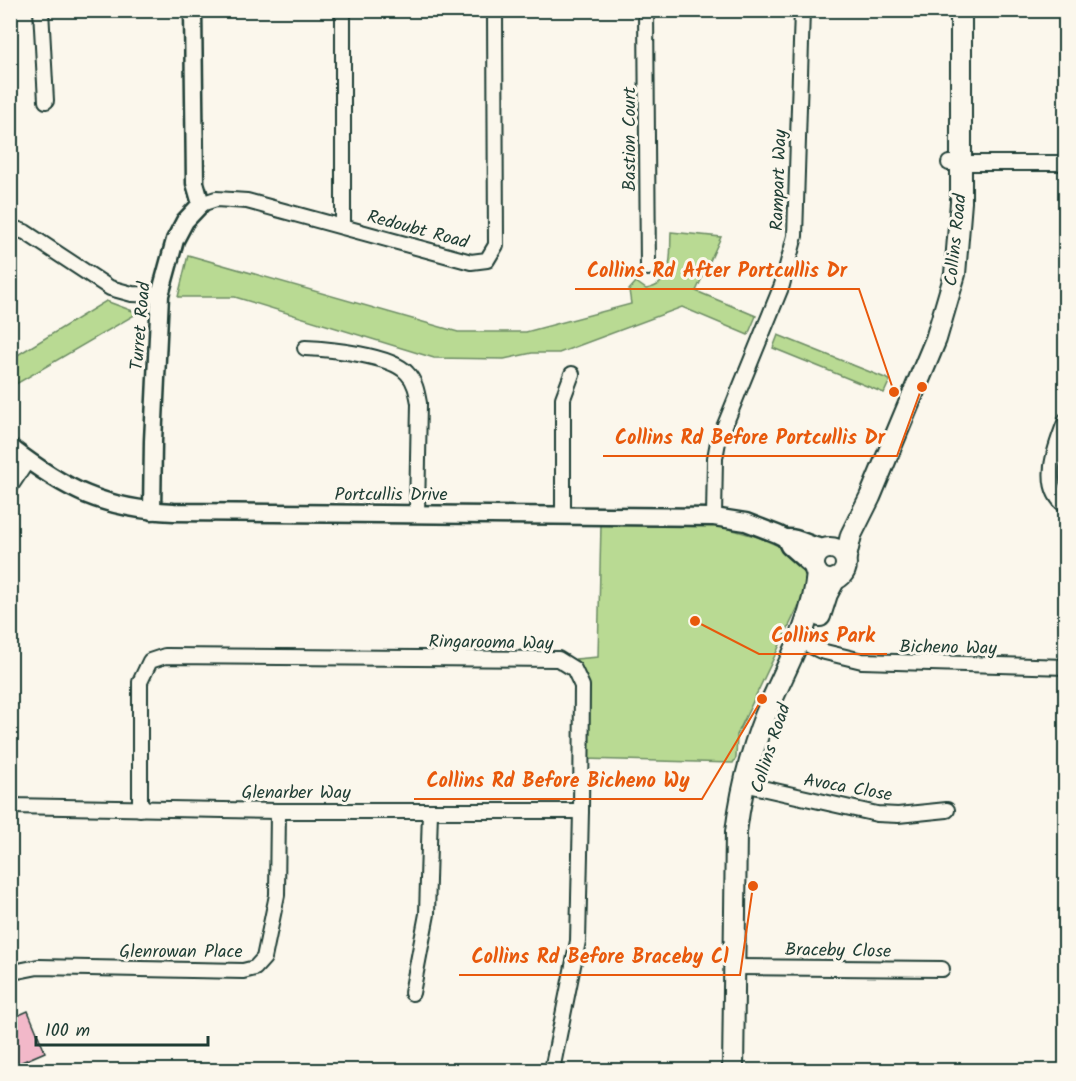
<svg xmlns="http://www.w3.org/2000/svg" width="1076" height="1081" viewBox="0 0 1076 1081" font-family="Kalam,sans-serif">
<rect width="100%" height="100%" fill="#fbf7ec"/>
<filter id="ink" filterUnits="userSpaceOnUse"><feTurbulence type="fractalNoise" baseFrequency=".0167" numOctaves="2"/><feDisplacementMap in="SourceGraphic" scale="12" xChannelSelector="R" yChannelSelector="G"/><feConvolveMatrix kernelMatrix="1 2 1 2 8 2 1 2 1" color-interpolation-filters="sRGB"/></filter>
<g filter="url(#ink)">
<!-- green -->
<g fill="#b9da93" stroke="#6c8c64" stroke-width="1.5">
<path d="M671,232L721,237L696,291L756,316L748,335L682,307L559,353H532L504,359L434,358L235,297H178L188,255L458,332H526L631,304L629,290L636,282L646,289C651,288 657,286 660,283C673,273 670,246 671,232Z"/>
<path d="M106,301L138,313L11,387V359Z"/>
<path d="M778,335L890,380L884,393L773,348Z"/>
<path d="M601,524H712L758,537L781,547L804,565L809,576L808,586L737,735L736,758L733,763L584,759L587,685L576,659L598,657Z"/>
</g>
<!-- building -->
<path fill="#f2b8c9" stroke="#1f3d34" stroke-width="1.5" d="M28,1011L45,1052L10,1067V1019Z"/>
<g fill="none" stroke-linecap="round" stroke-linejoin="round">
<!-- minor casing -->
<g stroke="#1f3d34" stroke-width="18">
<g id="minor">
<path d="M41,10L46,101"/>
<path d="M646,10L648,268"/>
<path d="M949,163H1066"/>
<path d="M201,204L216,199L247,201L471,262L487,260L496,245L495,10"/>
<path d="M10,227L25,232L110,288L132,294L160,295"/>
<path d="M343,227V10"/>
<path d="M305,348C329,349 391,355 407,373C415,381 417,392 419,403L417,514"/>
<path d="M1066,420C1056,446 1039,486 1066,506"/>
<path d="M10,487L28,460"/>
<path d="M563,515V398L572,374"/>
<path d="M714,517L715,458L718,442L782,285L795,236L802,10"/>
<path d="M798,640L821,651L862,661L1066,667"/>
<path d="M744,784L877,814L898,815L947,810"/>
<path d="M10,806L278,811H581"/>
<path d="M140,809V682L150,661L165,656L558,659L574,669L582,686L581,811L578,941L552,1070"/>
<path d="M734,967L942,969"/>
<path d="M18,971L38,967L243,971L255,968L264,958L277,895L278,811"/>
<path d="M412,993L427,914L430,811"/>
</g>
</g>
<!-- tertiary casing -->
<g stroke="#1f3d34" stroke-width="21">
<g id="tertiary">
<path d="M10,447C66,490 103,509 174,512L714,517L746,522L777,534L785,538L789,546L814,568"/>
<path d="M152,511L153,441L160,295L175,240L185,221L201,204L195,183L193,10"/>
<path d="M789,538C800,538 811,547 824,548"/>
</g>
</g>
<!-- secondary casing -->
<g stroke="#1f3d34" stroke-width="24">
<g id="secondary">
<circle cx="830" cy="564" r="16"/>
<path d="M846,557L851,535L870,497L936,339L955,274L961,202V10"/>
<path d="M820,616L827,594L835,579"/>
<path d="M733,1070L736,832C741,792 750,754 765,716C784,670 813,623 817,573"/>
</g>
</g>
<!-- minor -->
<use href="#minor" stroke="#fbf7ec" stroke-width="14"/>
<!-- tertiary -->
<use href="#tertiary" stroke="#fbf7ec" stroke-width="16"/>
<!-- secondary -->
<use href="#secondary" stroke="#fbf7ec" stroke-width="20"/>
</g>
</g>
<g text-anchor="middle" stroke-width="6" stroke-linejoin="round" paint-order="stroke">
<!-- street labels -->
<g font-size="18" fill="#1f3d34" stroke="#fbf7ec">
<text transform="translate(629 139) rotate(-90)" y="6">Bastion Court</text>
<text transform="translate(778 180) rotate(-88)" y="6">Rampart Way</text>
<text transform="translate(418 229) rotate(15)" y="6">Redoubt Road</text>
<text transform="translate(955 240) rotate(-84)" y="6">Collins Road</text>
<text transform="translate(140 326) rotate(-85)" y="6">Turret Road</text>
<text x="391" y="500">Portcullis Drive</text>
<text transform="translate(491 642) rotate(1)" y="6">Ringarooma Way</text>
<text transform="translate(948 647) rotate(1)" y="6">Bicheno Way</text>
<text transform="translate(770 748) rotate(-72)" y="6">Collins Road</text>
<text transform="translate(848 787) rotate(10)" y="6">Avoca Close</text>
<text x="296" y="798">Glenarber Way</text>
<text transform="translate(838 950) rotate(1)" y="6">Braceby Close</text>
<text x="181" y="957">Glenrowan Place</text>
</g>
</g>
<!-- callouts -->
<path fill="none" stroke="#e8590c" stroke-width="2" d="M894 392L859 289H575M922 387L897 456H603M695 621L759 654H887M762 699L702 799H414M753 886L740 975H459"/>
<g fill="#e8590c" stroke="#fbf7ec" stroke-width="2">
<circle cx="894" cy="392" r="6"/>
<circle cx="922" cy="387" r="6"/>
<circle cx="695" cy="621" r="6"/>
<circle cx="762" cy="699" r="6"/>
<circle cx="753" cy="886" r="6"/>
</g>
<g font-size="20" text-anchor="middle" font-weight="bold" fill="#e8590c" stroke="#fbf7ec" stroke-width="6" stroke-linejoin="round" paint-order="stroke">
<text x="717" y="277">Collins Rd After Portcullis Dr</text>
<text x="750" y="444">Collins Rd Before Portcullis Dr</text>
<text x="823" y="642">Collins Park</text>
<text x="558" y="787">Collins Rd Before Bicheno Wy</text>
<text x="600" y="963">Collins Rd Before Braceby Cl</text>
</g>
<!-- margin -->
<rect width="1076" height="1081" fill="none" stroke="#fbf7ec" stroke-width="36"/>
<rect x="18" y="18" width="1040" height="1045" fill="none" stroke="#1f3d34" stroke-width="2" filter="url(#ink)"/>
<!-- scale -->
<path d="M36 1036v9h172v-9" fill="none" stroke="#1f3d34" stroke-width="3"/>
<text x="45" y="1036" font-size="18" fill="#1f3d34" stroke="#fbf7ec" stroke-width="4.5" paint-order="stroke">100 m</text>
</svg>
